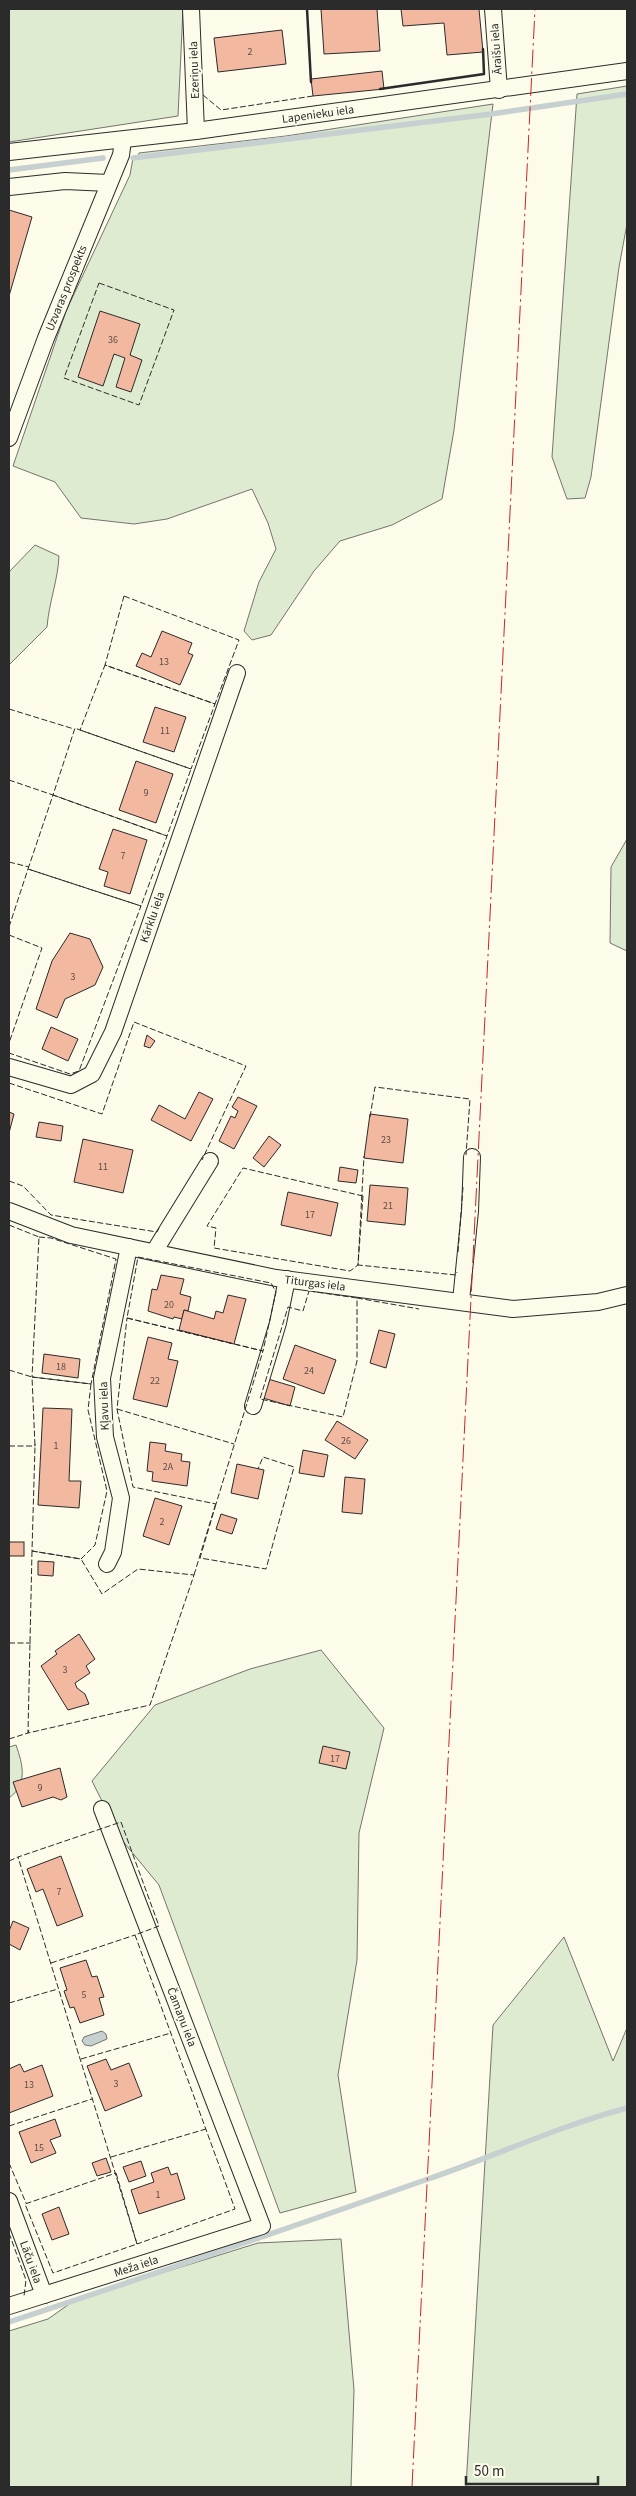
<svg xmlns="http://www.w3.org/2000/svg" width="636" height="2496" viewBox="0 0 636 2496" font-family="'Source Sans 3',sans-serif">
<rect width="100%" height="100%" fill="#fdfbea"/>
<!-- green -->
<g fill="#deebd1" stroke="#74746e">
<path d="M9,9H183L178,116L9,142Z"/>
<path d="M627,86V224L619,267L591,477L585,498L567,499L552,457L577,94Z"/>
<path d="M493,104L454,430L442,499L392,525L340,541L314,571L271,635L252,640L244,631L259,582L276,549L268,523L252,489L167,519L134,524L81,518L55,482L13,466L66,311L130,175L133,158H138L139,153L286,136Z"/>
<path d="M35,545L59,556C58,580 49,602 47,627L9,665V572Z"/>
<path d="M627,839V951L610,943L611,867Z"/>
<path d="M321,1650L384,1728L359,1833L357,1960L338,2075L356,2192L280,2213L159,1885L121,1839L92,1781L155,1705L250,1669Z"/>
<path d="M16,1745C23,1765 28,1784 9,1798V1747Z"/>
<path d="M564,1937L613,2061L627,2028V2487H466L493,2025Z"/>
<path d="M341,2239L354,2390L351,2487H9V2331L48,2319L75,2300L258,2243Z"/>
</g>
<!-- water -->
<path fill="#c7d0d0" stroke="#74746e" d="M102,2031L106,2034L107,2039L91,2046L85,2045L82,2041L84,2037Z"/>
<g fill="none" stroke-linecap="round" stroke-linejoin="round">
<!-- stream -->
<g stroke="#c7d0d0" stroke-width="5.5">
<path d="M133,158L491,114L627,94"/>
<path d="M9,170L103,158"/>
<path d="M9,2322C149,2276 289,2228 428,2179C495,2156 559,2126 627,2108"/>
</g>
</g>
<!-- building -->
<g fill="#f2b8a0" stroke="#2b2b2b">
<path d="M321,9H377L380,51L324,54Z"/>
<path d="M401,9H479L483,52L447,55L444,23L403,26Z"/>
<path d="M282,30L286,64L218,72L214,38Z"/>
<path d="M382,71L384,89L313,96L311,79Z"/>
<path d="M9,210L32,217L9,296Z"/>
<path d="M100,311L140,324L130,355L142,360L131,392L116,387L125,358L114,354L103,386L78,377Z"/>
<path d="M162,631L192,643L188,653L193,655L180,685L136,666L142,653L151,657Z"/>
<path d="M155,707L186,717L174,752L143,742Z"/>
<path d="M136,761L173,774L156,823L119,810Z"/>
<path d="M113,829L147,840L130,894L104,886L108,872L99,869Z"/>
<path d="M70,933L90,939L103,967L95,985L65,999L57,1018L36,1009L52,961Z"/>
<path d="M51,1027L78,1039L68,1061L42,1049Z"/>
<path d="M147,1035L155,1041L150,1048L144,1046Z"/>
<path d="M199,1092L213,1099L191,1141L151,1120L159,1105L185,1119Z"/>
<path d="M238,1097L257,1106L234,1149L219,1141L231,1116L235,1118L238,1111L232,1107Z"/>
<path d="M9,1112L14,1114L9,1133Z"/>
<path d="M370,1114L408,1119L403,1163L364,1158Z"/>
<path d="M39,1122L63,1126L61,1141L36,1137Z"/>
<path d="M269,1136L281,1145L264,1167L253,1158Z"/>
<path d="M83,1139L133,1150L123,1193L74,1182Z"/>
<path d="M340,1167L358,1170L356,1183L338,1181Z"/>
<path d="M370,1185L408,1188L405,1225L367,1221Z"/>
<path d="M288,1192L338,1203L331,1236L281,1225Z"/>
<path d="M161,1275L184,1279L180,1294L191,1297L188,1311L184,1310L182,1319L174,1317L173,1319L148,1311L152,1289L157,1290Z"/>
<path d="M228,1295L246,1299L234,1344L179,1330L184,1310L214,1319L216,1311L223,1313Z"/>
<path d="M379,1330L395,1334L386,1368L370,1363Z"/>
<path d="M148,1337L172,1343L168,1359L178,1361L167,1407L133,1399Z"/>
<path d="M295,1345L336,1360L324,1394L283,1379Z"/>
<path d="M44,1354L80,1359L78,1378L42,1373Z"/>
<path d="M268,1379L295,1387L290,1406L263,1398Z"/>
<path d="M43,1408L72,1409L69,1481H81L79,1508L38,1505Z"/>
<path d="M337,1421L368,1440L355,1459L325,1440Z"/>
<path d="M150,1442L166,1444L165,1451L182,1454L181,1461L190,1462L187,1486L152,1481L153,1472L147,1471Z"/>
<path d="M303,1450L328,1455L324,1477L299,1473Z"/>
<path d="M237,1464L264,1470L258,1499L231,1493Z"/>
<path d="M345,1477L365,1479L362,1514L342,1512Z"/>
<path d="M155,1498L182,1506L169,1545L143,1536Z"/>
<path d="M221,1514L237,1519L232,1534L216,1529Z"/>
<rect x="9" y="1542" width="15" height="14"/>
<path d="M38,1561L54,1562L53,1576L38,1575Z"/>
<path d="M79,1634L95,1659L86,1666L90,1673L75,1683L77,1688L85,1694L89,1704L68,1710L41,1666L57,1654L55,1651Z"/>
<path d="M323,1746L350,1752L346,1769L319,1763Z"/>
<path d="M60,1768L67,1797L61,1800L53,1797L22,1807L13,1782Z"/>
<path d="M61,1856L83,1916L57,1926L43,1889L36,1892L27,1869Z"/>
<path d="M13,1921L29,1928L20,1950L9,1944V1931Z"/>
<path d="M86,1960L92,1977L97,1976L104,1997L99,1998L104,2015L80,2023L74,2007L70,2008L64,1991L67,1990L60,1968Z"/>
<path d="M106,2059L111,2070L129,2063L142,2096L105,2111L87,2066Z"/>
<path d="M20,2064L24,2072L42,2065L53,2096L9,2113V2069Z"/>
<path d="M55,2119L61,2136L50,2140L56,2153L31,2163L19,2132Z"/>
<path d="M106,2158L111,2172L97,2176L92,2163Z"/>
<path d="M141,2161L146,2176L129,2182L123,2167Z"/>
<path d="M168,2167L171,2175L177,2173L185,2199L139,2214L131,2190L154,2182L151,2173Z"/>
<path d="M59,2207L69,2234L52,2240L42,2214Z"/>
</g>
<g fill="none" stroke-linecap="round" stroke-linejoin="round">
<!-- street casing -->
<g stroke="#2b2b2b" stroke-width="18">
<g id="street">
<path d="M191,9L196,131"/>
<path d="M493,9L499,90"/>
<path d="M9,152L196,131L627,71"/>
<path d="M9,187L65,181L109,183"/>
<path d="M9,438L46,338L121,155L123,140"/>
<path d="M9,1067L71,1085L92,1074L113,1032L237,673"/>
<path d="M9,1211L71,1235L276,1278L513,1309L598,1302L627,1295"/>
<path d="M154,1252L210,1161"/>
<path d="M461,1301L470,1211L472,1157"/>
<path d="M253,1406L278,1323L287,1279"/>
<path d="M107,1564L113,1552L121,1498L105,1437L102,1378L129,1247"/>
<path d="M9,2201L44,2295"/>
<path d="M9,2306L262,2226L102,1809"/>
</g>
</g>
<!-- street -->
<use href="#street" stroke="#fdfbea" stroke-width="16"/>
<!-- fence -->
<g stroke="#2b2b2b" stroke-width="1" stroke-dasharray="6 2.5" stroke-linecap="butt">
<path d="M307,9L311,81"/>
<path d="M203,95L221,110L313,96V94"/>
<path d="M99,283L174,310L139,405L64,378Z"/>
<path d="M124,596L239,640L215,704L105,665Z"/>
<path d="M9,709L74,729"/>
<path d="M80,730L191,769L167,836L53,795L75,728L80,730L191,769L215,704L105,665L80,730"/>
<path d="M9,780L53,795"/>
<path d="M53,795L167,836L141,906L28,869Z"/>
<path d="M9,862L29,867"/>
<path d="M9,927L28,869L141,906L79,1071L70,1074L9,1053"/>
<path d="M9,935L42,948L9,1043"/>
<path d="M9,1083L102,1114L134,1022L246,1066L202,1160"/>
<path d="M370,1117L375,1087L470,1099L466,1155"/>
<path d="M9,1181L23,1186L51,1215L157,1232L159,1228"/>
<path d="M363,1196L243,1168L207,1226L216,1228L214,1248L350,1271L358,1265L364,1156"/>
<path d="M363,1196L358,1265L456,1275L457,1272"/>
<path d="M9,1225L39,1237V1239"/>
<path d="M39,1237L51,1238L116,1259L91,1384L32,1377Z"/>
<path d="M458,1252L463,1187"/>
<path d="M138,1257L271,1283L276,1292L263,1351L127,1318Z"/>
<path d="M309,1291L357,1298V1361L343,1417L260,1399L288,1307L303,1311Z"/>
<path d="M357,1298L419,1309"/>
<path d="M127,1318L263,1351L216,1504L133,1487L117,1409Z"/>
<path d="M9,1370L32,1377"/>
<path d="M32,1377L91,1384L88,1410L107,1491L95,1545L81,1559L32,1551L35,1446Z"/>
<path d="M117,1409L234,1444"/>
<path d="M9,1446H35V1444"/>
<path d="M216,1504L200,1558L266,1569L294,1467L263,1457L258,1469"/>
<path d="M32,1551L81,1559L102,1594L138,1569L194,1575L150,1705L28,1733Z"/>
<path d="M194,1575L216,1503"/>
<path d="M9,1643H31"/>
<path d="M9,1739L28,1733L29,1730"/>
<path d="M121,1822L159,1926L135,1935L235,2209L137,2244L18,1857Z"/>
<path d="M9,1861L18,1857"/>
<path d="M51,1963L135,1935"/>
<path d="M9,2003L58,1989"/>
<path d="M81,2059L171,2033"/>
<path d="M9,2126L92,2099"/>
<path d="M111,2157L206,2129"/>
<path d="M9,2163L26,2203"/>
<path d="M116,2173L137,2244L53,2273L25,2204Z"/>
<path d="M9,2233L26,2280L24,2296"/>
</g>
<!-- wall -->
<g stroke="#2b2b2b" stroke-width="2.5">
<path d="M307,9L311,82"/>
<path d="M380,89L484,74L483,49"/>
</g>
<!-- power -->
<path stroke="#c62828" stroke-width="1" stroke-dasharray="18 4 2.5 4" stroke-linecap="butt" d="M412,2487L535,9"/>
</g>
<g text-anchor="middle" stroke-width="4" stroke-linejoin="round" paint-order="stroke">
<!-- number labels -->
<g font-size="10" fill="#5d4e48">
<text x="250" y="55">2</text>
<text x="113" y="343">36</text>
<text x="164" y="665">13</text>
<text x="165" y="734">11</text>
<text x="146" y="796">9</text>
<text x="123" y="859">7</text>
<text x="73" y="980">3</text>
<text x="386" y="1143">23</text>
<text x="103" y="1170">11</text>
<text x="388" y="1209">21</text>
<text x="310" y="1218">17</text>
<text x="169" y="1308">20</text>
<text x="61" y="1370">18</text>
<text x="309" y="1374">24</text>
<text x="155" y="1384">22</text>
<text x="346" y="1444">26</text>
<text x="56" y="1449">1</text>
<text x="168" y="1470">2A</text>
<text x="162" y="1525">2</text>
<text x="65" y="1673">3</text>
<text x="335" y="1762">17</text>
<text x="40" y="1791">9</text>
<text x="59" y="1895">7</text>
<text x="84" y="1998">5</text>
<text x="116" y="2087">3</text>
<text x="29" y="2088">13</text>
<text x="39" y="2151">15</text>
<text x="158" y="2198">1</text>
</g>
<!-- street labels -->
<g font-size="12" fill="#2b2b2b" stroke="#fdfbea">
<text transform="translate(496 49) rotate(-94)" y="4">Āraišu iela</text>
<text transform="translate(194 70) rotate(-92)" y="4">Ezeriņu iela</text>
<text transform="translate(318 114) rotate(-8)" y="4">Lapenieku iela</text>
<text transform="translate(66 288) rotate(-68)" y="4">Uzvaras prospekts</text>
<text transform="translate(152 917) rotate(-71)" y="4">Kārklu iela</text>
<text transform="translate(315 1283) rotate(7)" y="4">Titurgas iela</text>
<text transform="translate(104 1406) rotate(-92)" y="4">Kļavu iela</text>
<text transform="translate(182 2017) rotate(69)" y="4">Čamaņu iela</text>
<text transform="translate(31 2262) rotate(70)" y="4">Lāču iela</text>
<text transform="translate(136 2266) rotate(-18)" y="4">Meža iela</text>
</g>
</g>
<!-- border -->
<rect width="636" height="2496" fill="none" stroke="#2b2b2b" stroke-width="20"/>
<!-- scale -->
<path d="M466 2476v8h132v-8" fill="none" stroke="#2b2b2b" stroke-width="2.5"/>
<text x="474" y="2476" font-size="15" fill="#2b2b2b" stroke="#fdfbea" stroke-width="4" paint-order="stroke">50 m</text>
</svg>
